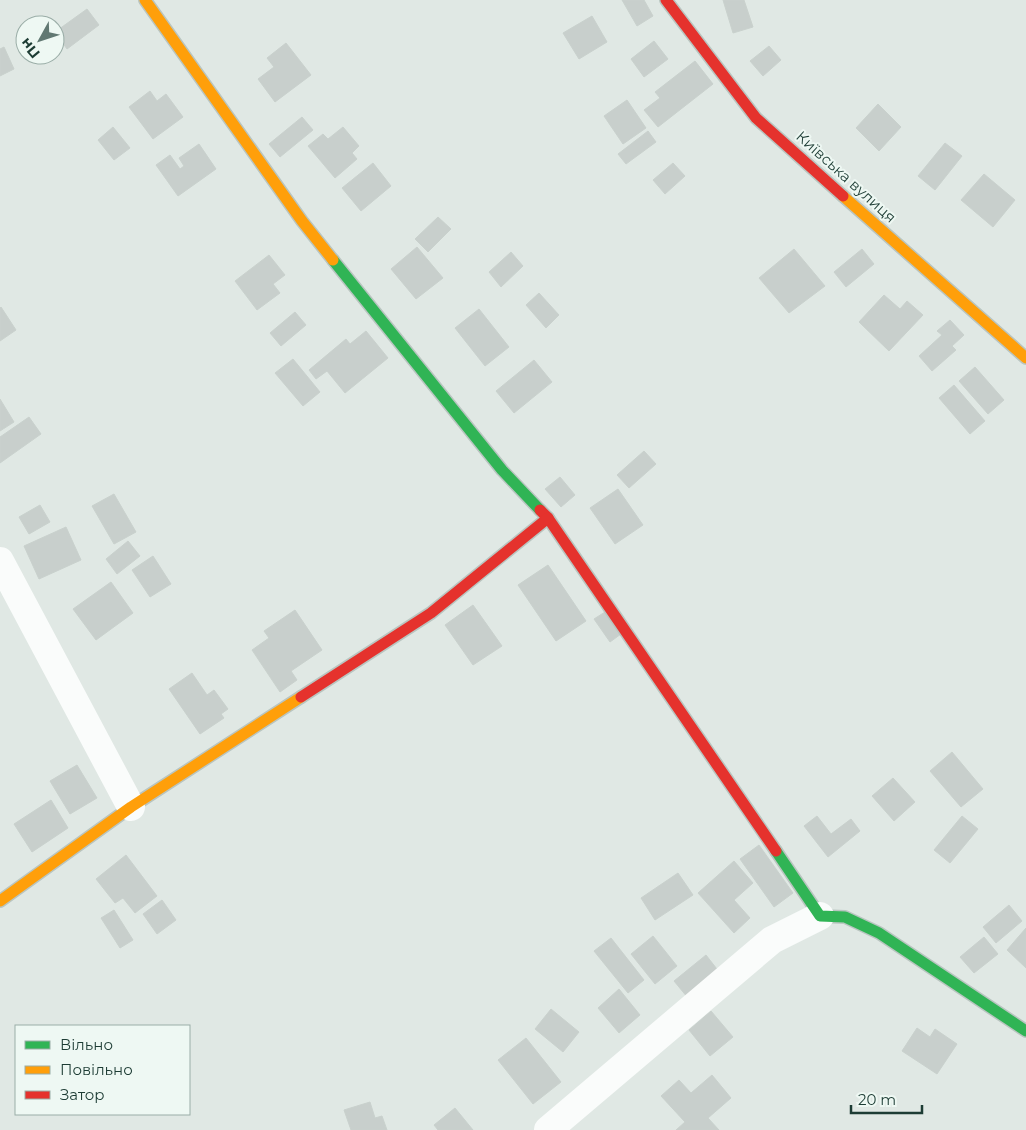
<svg xmlns="http://www.w3.org/2000/svg" width="1026" height="1130" viewBox="0 0 1026 1130" font-family="Montserrat,sans-serif">
<rect width="100%" height="100%" fill="#e0e8e4"/>
<!-- building -->
<g fill="#c8cfcc" stroke="#c9d1cd">
<path d="M622,0H644L653,16L637,26Z"/>
<path d="M723,0H744L753,27L733,33Z"/>
<path d="M87,9L99,25L67,49L55,32Z"/>
<path d="M592,16L607,42L579,59L563,33Z"/>
<path d="M654,41L668,59L644,77L631,59Z"/>
<path d="M286,43L311,75L275,102L258,79L274,67L267,58Z"/>
<path d="M769,46L781,60L763,76L750,61Z"/>
<path d="M4,47L14,69L0,76V49Z"/>
<path d="M695,61L713,84L658,127L644,110L660,98L655,92Z"/>
<path d="M150,91L157,101L166,94L183,117L153,139L129,107Z"/>
<path d="M627,100L646,128L623,144L604,116Z"/>
<path d="M878,104L901,127L879,151L856,128Z"/>
<path d="M302,117L313,130L280,157L269,144Z"/>
<path d="M113,127L130,148L114,160L98,140Z"/>
<path d="M343,127L359,146L352,153L357,159L335,178L308,146L323,134L328,139Z"/>
<path d="M648,131L656,142L626,164L618,154Z"/>
<path d="M945,143L962,156L935,190L918,176Z"/>
<path d="M199,144L216,169L178,196L156,165L170,155L180,169L184,166L179,158Z"/>
<path d="M373,163L391,186L361,211L342,188Z"/>
<path d="M673,163L685,176L665,194L653,180Z"/>
<path d="M984,174L1015,200L993,227L961,200Z"/>
<path d="M438,217L451,229L428,252L415,239Z"/>
<path d="M417,247L443,278L416,299L391,269Z"/>
<path d="M794,249L825,286L789,313L759,278Z"/>
<path d="M862,249L874,264L846,287L834,272Z"/>
<path d="M511,252L523,266L501,287L489,272Z"/>
<path d="M269,255L285,275L273,284L280,293L257,310L235,281Z"/>
<path d="M539,293L559,315L546,328L526,305Z"/>
<path d="M884,295L900,309L907,301L923,315L889,351L859,322Z"/>
<path d="M1,307L16,330L0,341V308Z"/>
<path d="M479,309L509,347L485,366L455,328Z"/>
<path d="M295,312L306,325L281,346L270,333Z"/>
<path d="M950,320L964,335L952,346L956,350L932,371L919,356L942,335L937,331Z"/>
<path d="M366,331L388,358L345,393L327,371L316,379L309,370L346,339L350,344Z"/>
<path d="M293,359L320,392L303,406L275,373Z"/>
<path d="M534,360L552,382L514,413L496,391Z"/>
<path d="M975,367L1004,400L988,414L959,381Z"/>
<path d="M954,385L985,421L970,434L939,398Z"/>
<path d="M0,399L14,422L0,431Z"/>
<path d="M29,417L41,434L0,463V437Z"/>
<path d="M644,451L656,464L629,488L617,475Z"/>
<path d="M560,477L575,495L561,507L545,489Z"/>
<path d="M618,489L643,525L615,544L590,508Z"/>
<path d="M114,494L136,532L114,544L92,506Z"/>
<path d="M40,505L50,522L29,534L19,517Z"/>
<path d="M66,527L81,560L39,579L24,546Z"/>
<path d="M128,541L140,556L117,574L106,559Z"/>
<path d="M153,556L171,584L150,597L132,570Z"/>
<path d="M548,565L586,621L556,641L518,585Z"/>
<path d="M111,582L133,613L96,640L73,609Z"/>
<path d="M473,605L502,646L473,665L445,625Z"/>
<path d="M295,610L322,650L291,671L297,680L280,692L252,650L269,638L264,631Z"/>
<path d="M605,612L621,634L610,642L594,619Z"/>
<path d="M192,673L207,695L214,690L228,709L221,714L224,718L200,734L169,689Z"/>
<path d="M952,752L983,789L961,807L930,771Z"/>
<path d="M77,765L97,798L70,814L50,781Z"/>
<path d="M893,778L915,802L894,821L872,796Z"/>
<path d="M51,800L68,828L32,852L14,824Z"/>
<path d="M817,816L831,834L851,819L860,831L828,857L804,826Z"/>
<path d="M962,816L978,829L950,863L934,850Z"/>
<path d="M759,845L793,893L774,907L740,859Z"/>
<path d="M126,855L157,896L135,913L123,898L115,903L96,879Z"/>
<path d="M734,861L753,883L734,900L750,918L734,933L698,893Z"/>
<path d="M678,873L693,895L655,920L641,898Z"/>
<path d="M162,900L176,920L157,934L143,914Z"/>
<path d="M1009,905L1022,921L996,943L983,927Z"/>
<path d="M114,910L133,940L120,948L101,918Z"/>
<path d="M1026,928V968L1007,950Z"/>
<path d="M653,936L677,966L655,984L631,954Z"/>
<path d="M984,937L998,954L974,973L960,957Z"/>
<path d="M611,938L644,980L628,993L594,951Z"/>
<path d="M706,955L720,973L688,998L674,981Z"/>
<path d="M619,989L640,1015L619,1033L598,1008Z"/>
<path d="M551,1009L579,1032L563,1052L535,1029Z"/>
<path d="M711,1011L733,1037L710,1056L689,1030Z"/>
<path d="M917,1028L930,1037L935,1029L957,1044L937,1074L902,1051Z"/>
<path d="M526,1038L561,1082L533,1104L498,1060Z"/>
<path d="M712,1075L731,1098L708,1118L719,1130H676L685,1122L661,1096L679,1080L691,1093Z"/>
<path d="M370,1102L375,1118L382,1116L387,1130H351L344,1110Z"/>
<path d="M455,1108L473,1130H438L434,1125Z"/>
</g>
<g fill="none" stroke-linecap="round" stroke-linejoin="round">
<!-- fast casing -->
<g stroke="#b9c5c0" stroke-width="14">
<g id="fast">
<path d="M333,260L502,470L540,510"/>
<path d="M776,851L820,916L845,917L879,933L1026,1031"/>
</g>
</g>
<!-- slow casing -->
<g stroke="#b9c5c0" stroke-width="14">
<g id="slow">
<path d="M145,0L302,221L333,260"/>
<path d="M843,196L1026,358"/>
<path d="M0,901L131,807L301,697"/>
</g>
</g>
<!-- jam casing -->
<g stroke="#b9c5c0" stroke-width="14">
<g id="jam">
<path d="M666,0L756,118L843,196"/>
<path d="M540,510L548,518L776,851"/>
<path d="M301,697L431,613L548,518"/>
</g>
</g>
<!-- street -->
<g stroke="#fafcfb" stroke-width="28">
<path d="M0,561L131,807"/>
<path d="M548,1130L772,940L820,916"/>
</g>
<!-- fast -->
<use href="#fast" stroke="#30b455" stroke-width="11"/>
<!-- slow -->
<use href="#slow" stroke="#ff9f0a" stroke-width="11"/>
<!-- jam -->
<use href="#jam" stroke="#e5322d" stroke-width="11"/>
</g>
<g text-anchor="middle" stroke-width="4" stroke-linejoin="round" paint-order="stroke">
<!-- street labels -->
<g font-size="15" fill="#1d3c34" stroke="#eef8f3">
<text transform="translate(846 177) rotate(42)" y="5">Київська вулиця</text>
</g>
</g>
<!-- legend -->
<rect x="15" y="1025" width="175" height="90" fill="#eef8f3" stroke="#9aada7"/>
<rect x="25" y="1041" width="25" height="8" fill="#30b455" stroke="#9aada7"/>
<text x="60" y="1050" font-size="15" fill="#1d3c34">Вільно</text>
<rect x="25" y="1066" width="25" height="8" fill="#ff9f0a" stroke="#9aada7"/>
<text x="60" y="1075" font-size="15" fill="#1d3c34">Повільно</text>
<rect x="25" y="1091" width="25" height="8" fill="#e5322d" stroke="#9aada7"/>
<text x="60" y="1100" font-size="15" fill="#1d3c34">Затор</text>
<!-- north arrow -->
<g transform="translate(40 40) rotate(230)"><circle r="24" fill="#eef8f3" stroke="#9aada7"/>
<path d="M0-4L9 19L0 12L-9 19Z" fill="#617872"/>
<text y="-8" font-size="14" font-weight="bold" text-anchor="middle" fill="#1d3c34">Пн</text>
</g>
<!-- scale -->
<path d="M851 1105v8h71v-8" fill="none" stroke="#1d3c34" stroke-width="2.5"/>
<text x="858" y="1105" font-size="15" fill="#1d3c34" stroke="#eef8f3" stroke-width="4" paint-order="stroke">20 m</text>
</svg>
